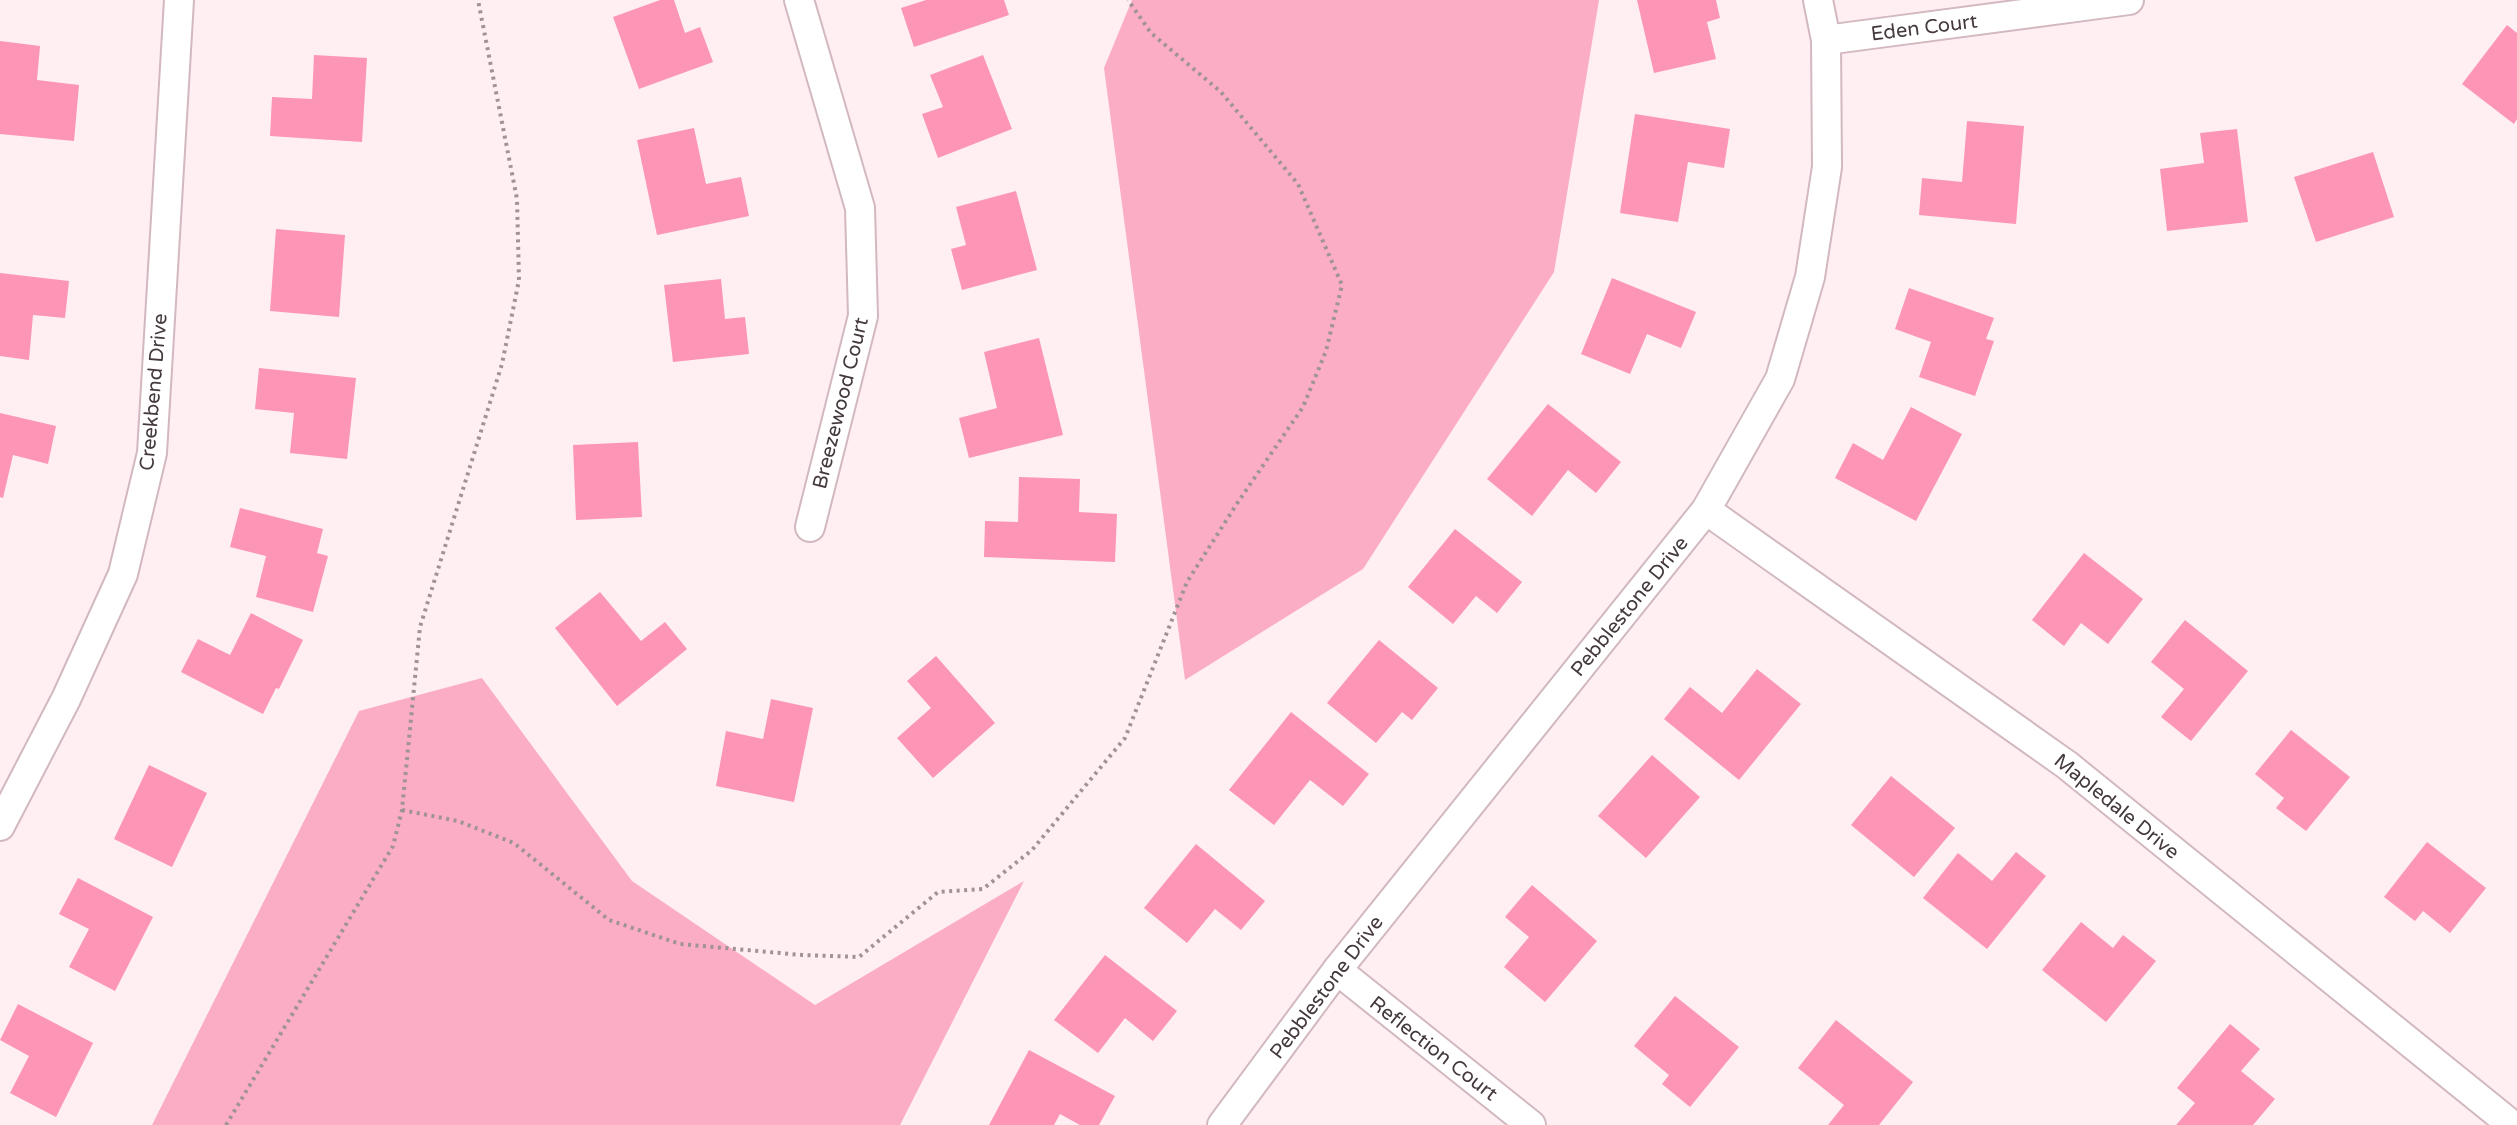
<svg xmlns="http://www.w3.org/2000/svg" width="2517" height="1125" viewBox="0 0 2517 1125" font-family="'Varela Round',sans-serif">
<rect width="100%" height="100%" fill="#ffeff3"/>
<!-- green -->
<g fill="#faadc4">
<path d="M1132,0H1599L1554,272L1363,569L1185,680L1104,68Z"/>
<path d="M482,678L632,881L815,1005L1024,881L900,1125H152L359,711Z"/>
</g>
<!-- building -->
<g fill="#fd95b7">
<path d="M660,0H674L685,33L700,27L713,62L639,89L613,17Z"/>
<path d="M926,0H1004L1009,15L914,47L901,8Z"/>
<path d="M1637,0H1716L1720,18L1707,22L1716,59L1654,73Z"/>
<path d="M2507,25L2517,33V119L2514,124L2462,84Z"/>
<path d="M0,41L40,46L37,80L79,85L74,141L0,134Z"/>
<path d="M314,55L367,58L362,142L270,136L272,97L312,99Z"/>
<path d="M983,55L1012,129L938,158L922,114L943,107L930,75Z"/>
<path d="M1635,114L1730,129L1724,168L1688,162L1678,222L1620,213Z"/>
<path d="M1967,121L2024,126L2016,224L1919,215L1922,178L1962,182Z"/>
<path d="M694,128L706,184L741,177L749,216L657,235L637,140Z"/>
<path d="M2237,129L2248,222L2167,231L2160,169L2204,163L2200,133Z"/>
<path d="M2373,152L2394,217L2316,242L2294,177Z"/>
<path d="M1016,191L1037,270L962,290L951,249L966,245L956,207Z"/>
<path d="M276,229L345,235L339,317L270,311Z"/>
<path d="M0,273L69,281L65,318L33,315L29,360L0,356Z"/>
<path d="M1612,278L1696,312L1681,348L1647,334L1630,374L1581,354Z"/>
<path d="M721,279L725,319L745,317L749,354L673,362L664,285Z"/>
<path d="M1909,288L1994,318L1986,339L1994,341L1975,396L1919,377L1931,342L1895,329Z"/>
<path d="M1039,338L1063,435L969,458L959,418L997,408L984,352Z"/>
<path d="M259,368L356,378L347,459L290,453L294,413L255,409Z"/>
<path d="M1548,404L1621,462L1596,493L1568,470L1532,516L1487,479Z"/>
<path d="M1911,407L1962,434L1916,521L1835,478L1853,443L1883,460Z"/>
<path d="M0,413L56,426L48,464L13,455L3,498L0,497Z"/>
<path d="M638,442L642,517L576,520L573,445Z"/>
<path d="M1019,477L1080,479L1079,512L1117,514L1115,562L984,557L985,521L1018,522Z"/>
<path d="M240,508L323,529L317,553L328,556L313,612L256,597L266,556L230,547Z"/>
<path d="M1455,529L1522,582L1497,613L1476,596L1453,624L1408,587Z"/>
<path d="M2084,553L2143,599L2108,644L2081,623L2064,646L2032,620Z"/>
<path d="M600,592L641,641L665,622L687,649L617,706L555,628Z"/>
<path d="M251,613L303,640L279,689L276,688L263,714L181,672L198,639L230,655Z"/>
<path d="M2185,620L2248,671L2191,741L2161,717L2184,689L2151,662Z"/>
<path d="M1379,640L1438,688L1412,720L1402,712L1376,743L1327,703Z"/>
<path d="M936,656L995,723L933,778L897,738L931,708L907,681Z"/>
<path d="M1757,669L1801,704L1739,780L1664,719L1690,687L1722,713Z"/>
<path d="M771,699L813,708L794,802L716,786L726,731L763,739Z"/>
<path d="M1291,712L1369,774L1343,806L1310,780L1274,825L1229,790Z"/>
<path d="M2291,730L2350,777L2306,831L2276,808L2284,798L2255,774Z"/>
<path d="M1652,755L1700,797L1646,858L1598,816Z"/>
<path d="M149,765L207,793L172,867L114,839Z"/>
<path d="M1891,776L1955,828L1914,877L1851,825Z"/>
<path d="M2427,842L2486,888L2450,933L2423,911L2415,921L2384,897Z"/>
<path d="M1196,844L1265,901L1241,930L1215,909L1187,943L1144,908Z"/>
<path d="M2016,852L2046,876L1987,949L1923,898L1958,853L1992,881Z"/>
<path d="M78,878L153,917L115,991L69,967L89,929L59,914Z"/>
<path d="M1532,885L1597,941L1545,1002L1504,967L1529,937L1505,917Z"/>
<path d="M2081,922L2113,948L2123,935L2156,961L2106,1022L2042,970Z"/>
<path d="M1105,955L1177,1011L1153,1041L1125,1018L1098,1053L1054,1020Z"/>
<path d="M1675,996L1739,1047L1690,1107L1662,1084L1669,1075L1634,1046Z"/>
<path d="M18,1004L93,1043L56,1117L10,1093L29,1056L0,1040Z"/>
<path d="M1836,1020L1913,1082L1879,1125H1828L1844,1105L1798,1068Z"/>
<path d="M2230,1024L2260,1049L2241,1071L2275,1099L2253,1125H2176L2195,1103L2177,1088Z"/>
<path d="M1029,1050L1115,1096L1099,1125H1080L1060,1114L1054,1125H989Z"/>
</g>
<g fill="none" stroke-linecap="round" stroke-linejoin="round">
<!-- street casing -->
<g stroke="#d2b8bf" stroke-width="32">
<g id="street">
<path d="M799,0L860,208L863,316L810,527"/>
<path d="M1826,40L2129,0"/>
<path d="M1706,510L2067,765L2512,1125"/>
<path d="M0,826L66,699L123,574L152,453L179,0"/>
<path d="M1337,970L1531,1125"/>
<path d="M1222,1125L1337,970L1706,510L1780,379L1810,277L1827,167L1826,40L1818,0"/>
</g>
</g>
<!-- path -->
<g stroke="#a09396" stroke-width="4" stroke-dasharray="3 4.5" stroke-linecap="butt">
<path d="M402,810L458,821L514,843L609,920L680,944L802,955L859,957L938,892L983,889L1032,850L1125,738L1187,582L1238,502L1303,407L1326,351L1342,285L1298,184L1221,92L1151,33L1128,0"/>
<path d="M226,1125L393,846L402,810L420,627L502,364L519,280L517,199L478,0"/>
</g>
<!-- street -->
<use href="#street" stroke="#fff" stroke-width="28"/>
</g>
<g text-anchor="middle" stroke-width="4.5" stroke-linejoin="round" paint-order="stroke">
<!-- street labels -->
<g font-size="20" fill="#44393c" stroke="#fff">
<text transform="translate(1924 27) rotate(-7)" y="7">Eden Court</text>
<text transform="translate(153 392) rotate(-85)" y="7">Creekbend Drive</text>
<text transform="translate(840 403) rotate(-76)" y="7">Breezewood Court</text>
<text transform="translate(1629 606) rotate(-51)" y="7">Pebblestone Drive</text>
<text transform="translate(2117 806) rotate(39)" y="7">Mapledale Drive</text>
<text transform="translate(1326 987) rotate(-53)" y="7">Pebblestone Drive</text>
<text transform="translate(1434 1048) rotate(38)" y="7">Reflection Court</text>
</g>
</g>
</svg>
